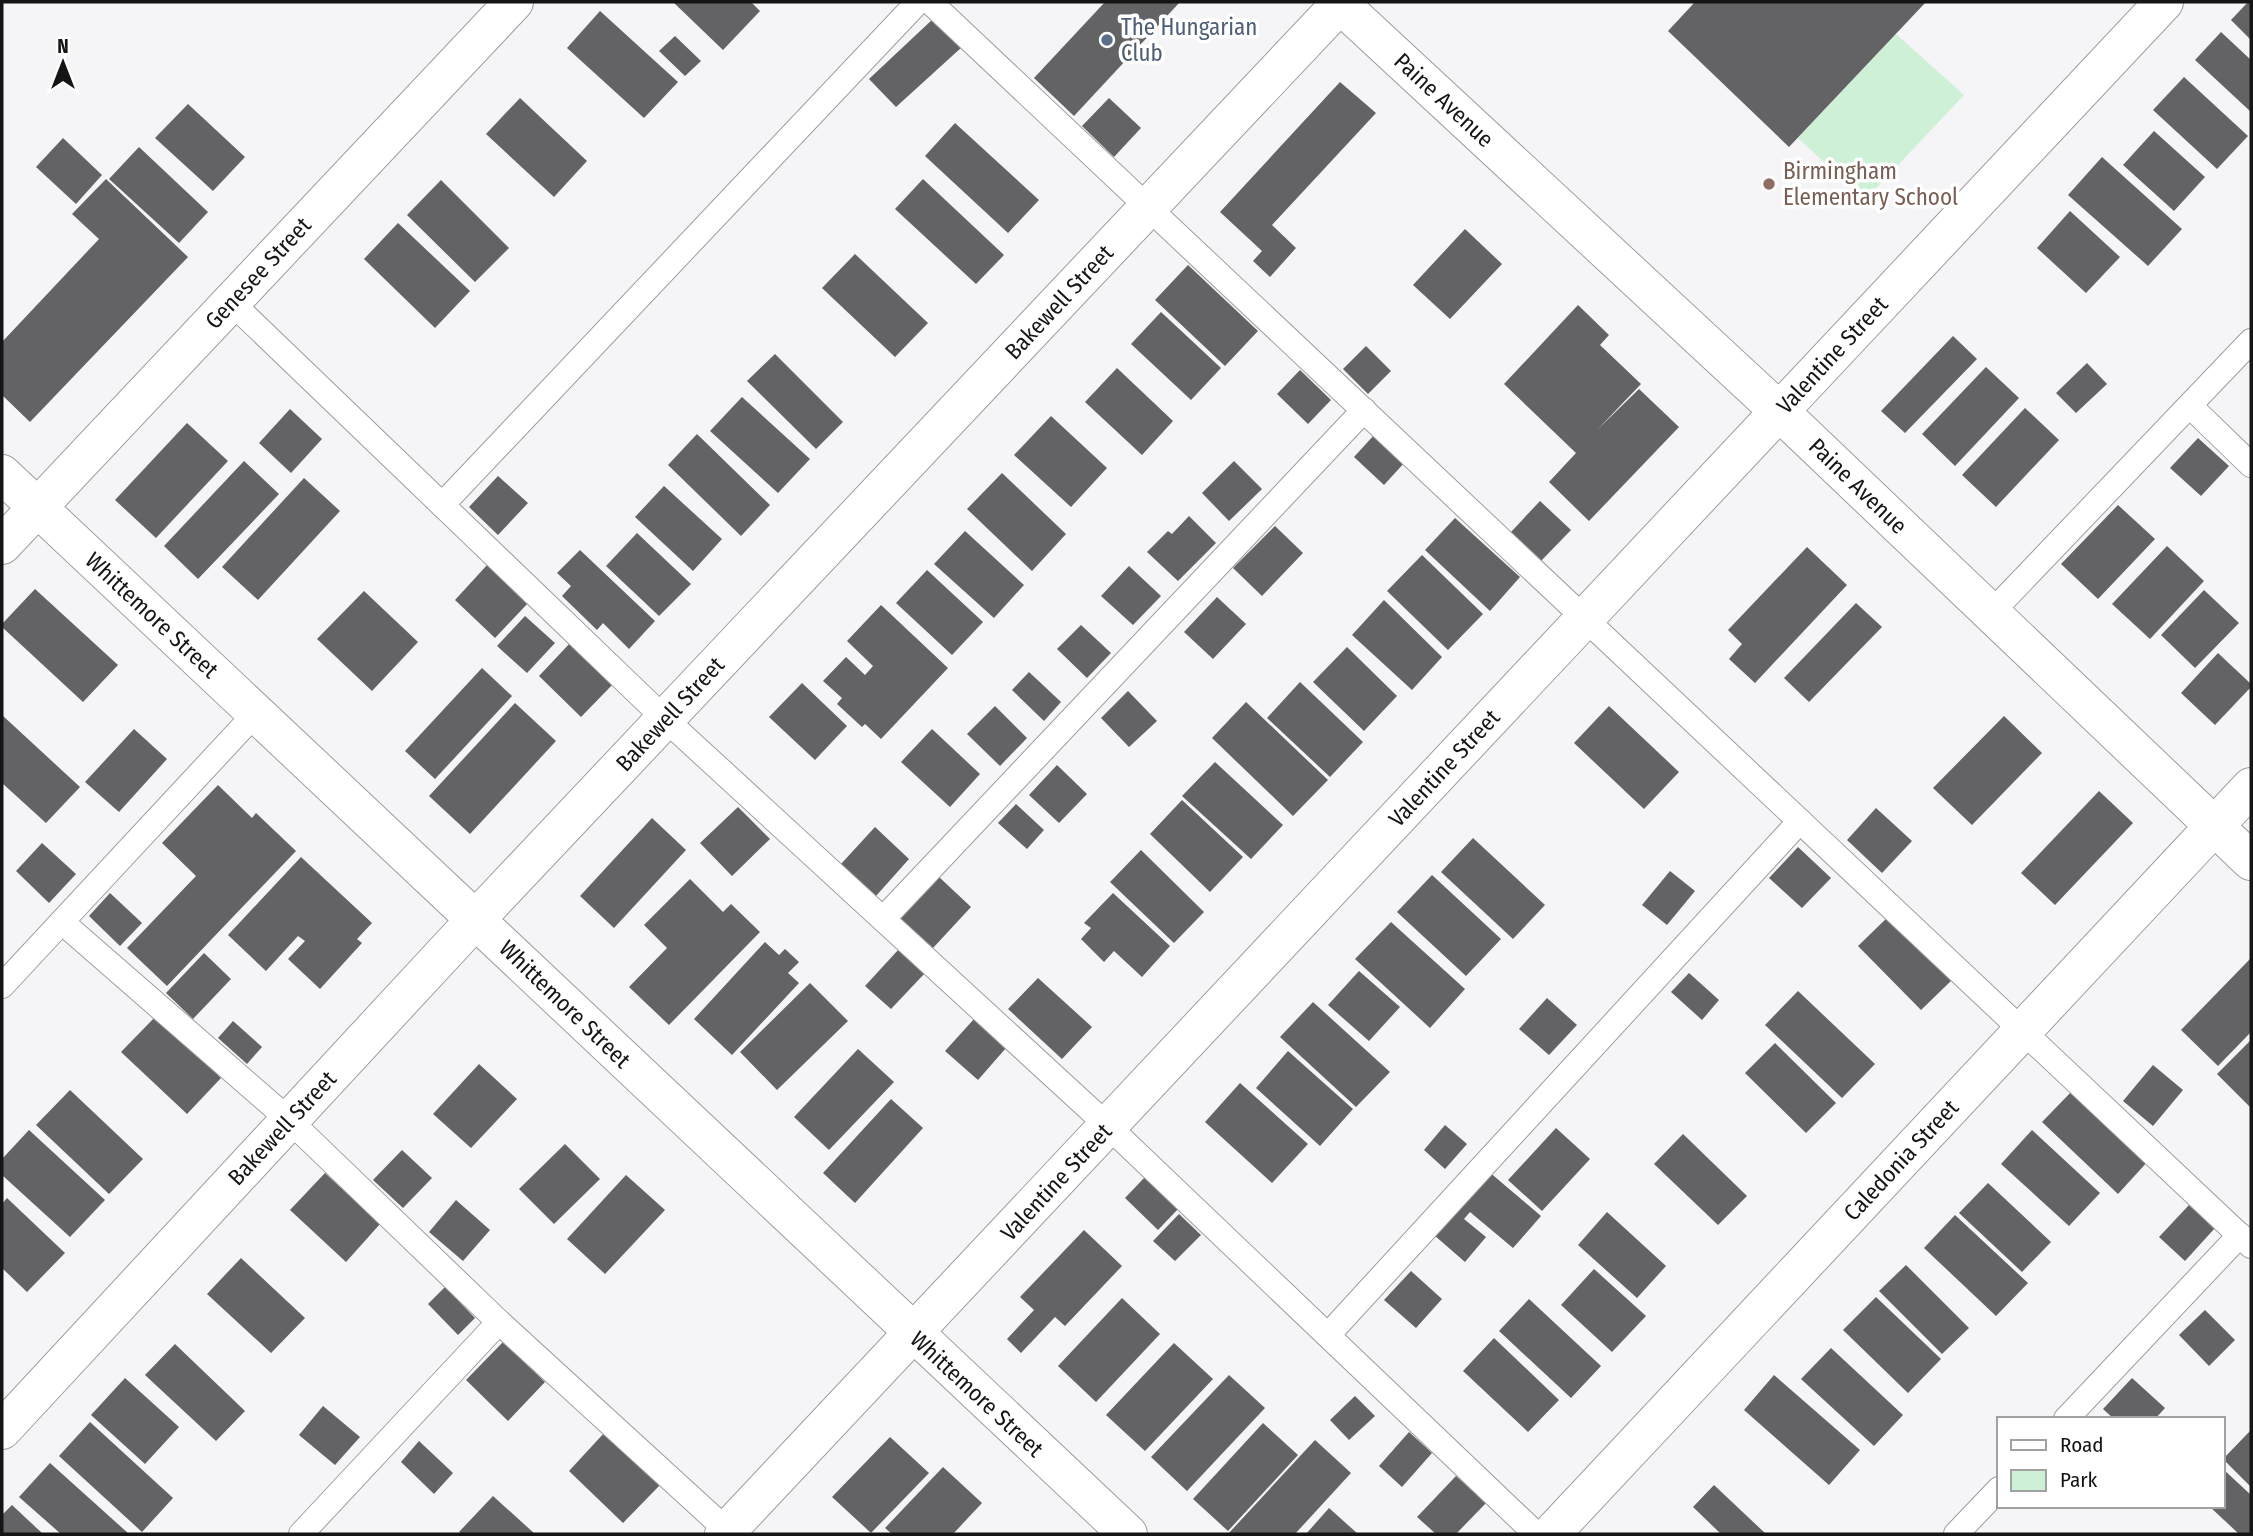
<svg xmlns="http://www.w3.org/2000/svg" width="2253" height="1536" viewBox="0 0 2253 1536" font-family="'Fira Sans Condensed',sans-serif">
<rect width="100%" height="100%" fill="#f5f5f7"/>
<!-- green -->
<path fill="#cdf0d6" d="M1896,34L1964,95L1865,200L1798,138Z"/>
<!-- building -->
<g fill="#636365">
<path d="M673,2H751L760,11L723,50Z"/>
<path d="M1105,2H1180L1074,116L1034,78Z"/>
<path d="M1695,2H1926L1789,147L1668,31Z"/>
<path d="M2248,2H2251V40L2231,20Z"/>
<path d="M600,11L678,82L644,118L567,48Z"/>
<path d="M934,18L962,47L896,107L869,79Z"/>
<path d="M2221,32L2251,60V112L2195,60Z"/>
<path d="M675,36L701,61L685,76L659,51Z"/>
<path d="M2184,77L2248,136L2217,169L2153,110Z"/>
<path d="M1340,82L1376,113L1272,225L1296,248L1270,277L1253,261L1262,251L1220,212Z"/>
<path d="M520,98L587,161L554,197L486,134Z"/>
<path d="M1109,98L1141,128L1114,157L1082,126Z"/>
<path d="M188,104L245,157L213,191L155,138Z"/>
<path d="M955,123L1039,200L1008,233L925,156Z"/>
<path d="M2154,131L2205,177L2174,211L2123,165Z"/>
<path d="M63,138L102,175L76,204L36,167Z"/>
<path d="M139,147L208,212L179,243L109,179Z"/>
<path d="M2102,157L2182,229L2148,266L2068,195Z"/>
<path d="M106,179L188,257L30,422L2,395V342L99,239L72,214Z"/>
<path d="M923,179L1004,255L976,284L895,209Z"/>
<path d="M441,180L509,248L475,282L407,215Z"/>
<path d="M2070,211L2120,257L2086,293L2037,248Z"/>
<path d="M398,223L470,291L435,328L364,259Z"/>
<path d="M1465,229L1502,264L1450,319L1413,285Z"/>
<path d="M855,254L928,323L895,357L822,288Z"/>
<path d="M1188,265L1258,331L1225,366L1155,300Z"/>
<path d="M1578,305L1609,335L1600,345L1641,384L1598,429L1639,389L1679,427L1589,521L1549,482L1576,453L1504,384Z"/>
<path d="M1161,312L1221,368L1191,400L1131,344Z"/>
<path d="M1953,336L1977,359L1905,433L1881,411Z"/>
<path d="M1366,346L1391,371L1368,394L1343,369Z"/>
<path d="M775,354L843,422L816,449L747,381Z"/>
<path d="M2087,363L2107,384L2076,413L2056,393Z"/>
<path d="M1986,367L2019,398L1955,466L1922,434Z"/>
<path d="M1117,368L1173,421L1142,455L1085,402Z"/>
<path d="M1300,370L1331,400L1308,424L1277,394Z"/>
<path d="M742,397L810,459L778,493L710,431Z"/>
<path d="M2025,408L2059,440L1996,507L1962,475Z"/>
<path d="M290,409L322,439L291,473L259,443Z"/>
<path d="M1051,416L1107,468L1071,507L1014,455Z"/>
<path d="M187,423L228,461L156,538L115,500Z"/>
<path d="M697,434L770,505L741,536L668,465Z"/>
<path d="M1375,434L1405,462L1384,485L1354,457Z"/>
<path d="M2198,438L2229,466L2201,496L2170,468Z"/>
<path d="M244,461L279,494L198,579L164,546Z"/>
<path d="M1234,461L1262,489L1229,521L1202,493Z"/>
<path d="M1002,473L1066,534L1032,571L967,509Z"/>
<path d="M498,476L528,503L498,535L469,507Z"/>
<path d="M304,478L340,511L258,600L222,567Z"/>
<path d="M664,486L722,539L693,571L635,517Z"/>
<path d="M1540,501L1571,530L1541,561L1511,532Z"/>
<path d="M2118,505L2155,539L2098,599L2061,564Z"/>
<path d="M1189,516L1216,543L1178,581L1147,552L1168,531L1172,534Z"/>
<path d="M1455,518L1520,577L1490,611L1425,550Z"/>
<path d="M1275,526L1303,553L1262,596L1233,568Z"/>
<path d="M965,531L1024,585L994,618L934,564Z"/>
<path d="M637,533L691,584L659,616L606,566Z"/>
<path d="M2167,546L2204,581L2150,639L2112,604Z"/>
<path d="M1807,547L1847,585L1755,683L1729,659L1742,644L1728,630Z"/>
<path d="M580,550L655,621L629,649L603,623L597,630L562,596L571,586L557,573Z"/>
<path d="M1422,555L1483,614L1448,650L1387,591Z"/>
<path d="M488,564L529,602L495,638L455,600Z"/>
<path d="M1129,566L1161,596L1133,625L1101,596Z"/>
<path d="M927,570L983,622L952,655L896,603Z"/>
<path d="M35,589L118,665L83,702L2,627V624Z"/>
<path d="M2204,590L2239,623L2195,668L2161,635Z"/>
<path d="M364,591L418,642L372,691L317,639Z"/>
<path d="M1217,597L1246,624L1213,659L1184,632Z"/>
<path d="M1384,600L1442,657L1412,690L1352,635Z"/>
<path d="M1856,603L1882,627L1809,702L1784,678Z"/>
<path d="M881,605L948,668L881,739L865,724L862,727L837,704L842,698L823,681L846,657L865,675L873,666L847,641Z"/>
<path d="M525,616L555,643L527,673L497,646Z"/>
<path d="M1081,625L1111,653L1087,678L1057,649Z"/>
<path d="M572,641L615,682L581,717L539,676Z"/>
<path d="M1347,647L1397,696L1364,731L1313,682Z"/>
<path d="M2218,653L2251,684V687L2215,725L2181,693Z"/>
<path d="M482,668L512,696L435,779L405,751Z"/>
<path d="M1029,672L1061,702L1044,721L1012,690Z"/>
<path d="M1300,682L1363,742L1330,777L1267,718Z"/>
<path d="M802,683L847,726L815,760L769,717Z"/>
<path d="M1128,691L1157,721L1129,747L1101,718Z"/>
<path d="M1246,702L1328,780L1293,816L1212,738Z"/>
<path d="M515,703L556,741L470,834L429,796Z"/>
<path d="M995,706L1027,738L1000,766L967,734Z"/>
<path d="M1609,706L1679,772L1644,809L1574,743Z"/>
<path d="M2,715L80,787L46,823L2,783Z"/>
<path d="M2004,716L2042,753L1972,825L1933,788Z"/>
<path d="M134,729L167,759L119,812L85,782Z"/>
<path d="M932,729L980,774L950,807L901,762Z"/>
<path d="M1215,762L1283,825L1251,859L1182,796Z"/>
<path d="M1057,765L1087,794L1059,823L1029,795Z"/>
<path d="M218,785L252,818L256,813L296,851L167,986L127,948L196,876L162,843Z"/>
<path d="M2099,791L2133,823L2055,905L2021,873Z"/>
<path d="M1182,800L1243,857L1210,892L1150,834Z"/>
<path d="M1016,804L1044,830L1027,849L998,823Z"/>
<path d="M738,807L770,839L732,876L700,843Z"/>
<path d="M1876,808L1912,841L1882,873L1847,840Z"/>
<path d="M652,818L686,850L614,928L580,896Z"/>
<path d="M875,827L909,859L876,896L841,864Z"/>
<path d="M1473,838L1545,905L1513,939L1441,872Z"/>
<path d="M42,843L76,874L49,903L16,871Z"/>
<path d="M1798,847L1831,878L1802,908L1769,878Z"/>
<path d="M1141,850L1204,912L1174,943L1110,882Z"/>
<path d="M301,857L372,923L357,939L362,943L320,989L288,959L305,941L298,936L266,971L228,935Z"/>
<path d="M1670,871L1695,891L1667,925L1642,905Z"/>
<path d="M1432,875L1501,939L1466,976L1397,912Z"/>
<path d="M938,876L971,907L933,948L900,918Z"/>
<path d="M690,879L723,912L731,904L760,932L669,1025L629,987L667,948L644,925Z"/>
<path d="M110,893L142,923L120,946L89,916Z"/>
<path d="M1113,893L1170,946L1142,977L1114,951L1104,962L1081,939L1091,928L1084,923Z"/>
<path d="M1891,914L1954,978L1921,1010L1858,946Z"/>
<path d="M1391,922L1465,989L1430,1028L1355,959Z"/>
<path d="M765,942L779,955L785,949L799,962L788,973L799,983L732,1055L694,1019Z"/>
<path d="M899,949L925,973L891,1009L865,986Z"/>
<path d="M204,953L231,979L193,1019L166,993Z"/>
<path d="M2250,959L2251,1032L2218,1066L2181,1030Z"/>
<path d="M1359,971L1400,1007L1369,1041L1328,1005Z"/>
<path d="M1689,973L1719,1000L1702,1020L1671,992Z"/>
<path d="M1038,978L1092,1027L1062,1059L1008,1009Z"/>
<path d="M810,983L848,1021L777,1090L740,1052Z"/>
<path d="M1798,991L1875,1064L1842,1098L1765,1025Z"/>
<path d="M1547,998L1577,1025L1549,1055L1519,1029Z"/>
<path d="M1313,1002L1390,1072L1356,1107L1280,1037Z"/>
<path d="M156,1016L221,1078L187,1114L121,1052Z"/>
<path d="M974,1019L1006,1048L978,1080L945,1051Z"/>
<path d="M233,1021L262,1047L247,1064L218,1038Z"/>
<path d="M2251,1040V1108L2217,1074Z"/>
<path d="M1775,1043L1836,1103L1806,1133L1745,1073Z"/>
<path d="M858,1049L894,1082L829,1150L794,1117Z"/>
<path d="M1288,1051L1353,1109L1320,1146L1256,1088Z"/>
<path d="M479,1064L517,1099L471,1148L433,1114Z"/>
<path d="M2153,1065L2183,1090L2153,1126L2123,1101Z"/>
<path d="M1240,1083L1308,1144L1272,1183L1205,1122Z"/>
<path d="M2074,1089L2149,1160L2118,1194L2042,1122Z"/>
<path d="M70,1090L143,1159L109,1194L36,1125Z"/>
<path d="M891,1099L923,1128L855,1203L823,1173Z"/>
<path d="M1445,1125L1467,1144L1445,1169L1424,1150Z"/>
<path d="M1556,1128L1590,1159L1542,1211L1508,1180Z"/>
<path d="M29,1130L105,1200L70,1237L2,1175V1159Z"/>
<path d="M2032,1130L2100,1193L2069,1226L2001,1164Z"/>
<path d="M1683,1134L1747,1196L1718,1225L1654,1164Z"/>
<path d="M565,1144L600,1179L554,1224L519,1189Z"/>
<path d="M402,1150L432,1178L403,1208L373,1180Z"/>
<path d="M1488,1171L1541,1216L1513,1248L1470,1212L1464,1219L1486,1237L1465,1262L1434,1235Z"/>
<path d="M325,1173L380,1224L346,1262L290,1210Z"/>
<path d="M626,1175L665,1210L605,1274L567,1239Z"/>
<path d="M1145,1177L1178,1209L1158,1230L1125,1198Z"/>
<path d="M1988,1183L2051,1242L2022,1272L1959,1213Z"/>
<path d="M7,1198L65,1253L27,1292L2,1268V1204Z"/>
<path d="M456,1200L490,1230L463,1261L429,1232Z"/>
<path d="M2189,1205L2215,1228L2185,1261L2159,1237Z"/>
<path d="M1607,1212L1666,1266L1637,1298L1578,1245Z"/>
<path d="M1179,1214L1201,1235L1175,1261L1153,1241Z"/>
<path d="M1955,1215L2028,1283L1996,1316L1924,1248Z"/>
<path d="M1084,1230L1122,1266L1065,1326L1055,1317L1021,1353L1007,1339L1034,1310L1020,1297Z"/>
<path d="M241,1258L305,1318L271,1353L207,1294Z"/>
<path d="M1906,1265L1969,1328L1942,1354L1879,1291Z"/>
<path d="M1594,1269L1646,1316L1612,1352L1561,1305Z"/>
<path d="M1411,1271L1442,1299L1416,1328L1384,1300Z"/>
<path d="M445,1287L475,1318L458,1335L428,1304Z"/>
<path d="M1876,1297L1941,1359L1908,1393L1843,1330Z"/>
<path d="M1122,1298L1160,1334L1096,1402L1058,1366Z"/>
<path d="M1529,1299L1601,1366L1571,1398L1499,1331Z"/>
<path d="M2205,1310L2235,1340L2209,1366L2179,1335Z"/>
<path d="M1494,1338L1559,1400L1528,1432L1463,1371Z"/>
<path d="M503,1342L545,1382L508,1421L466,1380Z"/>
<path d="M1174,1343L1213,1379L1145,1451L1106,1415Z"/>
<path d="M175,1344L245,1411L216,1441L145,1375Z"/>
<path d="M1831,1348L1903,1415L1874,1446L1801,1379Z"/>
<path d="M1229,1375L1265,1408L1187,1491L1151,1457Z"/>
<path d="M1774,1375L1860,1450L1829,1485L1744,1410Z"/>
<path d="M125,1378L179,1427L145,1464L91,1415Z"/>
<path d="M2132,1378L2165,1408L2155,1419H2114L2103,1409Z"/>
<path d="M1355,1396L1375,1416L1349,1440L1330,1420Z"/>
<path d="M323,1406L360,1437L335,1465L299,1435Z"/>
<path d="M90,1422L173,1498L142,1532L59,1456Z"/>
<path d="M1263,1423L1298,1455L1228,1531L1193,1499Z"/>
<path d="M2251,1430V1487L2223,1459Z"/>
<path d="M605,1432L660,1485L623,1523L569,1471Z"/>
<path d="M1409,1432L1432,1453L1402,1487L1379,1466Z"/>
<path d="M890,1437L929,1473L871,1533L832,1497Z"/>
<path d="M1315,1440L1351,1473L1295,1534H1228Z"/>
<path d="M419,1441L453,1473L434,1494L401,1462Z"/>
<path d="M50,1463L129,1534H61L19,1497Z"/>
<path d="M943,1467L982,1503L953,1534H892L885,1528Z"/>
<path d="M2223,1469L2251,1495V1534H2239L2209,1506H2223Z"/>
<path d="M1456,1476L1486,1503L1456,1534H1436L1417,1517Z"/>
<path d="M1714,1485L1766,1534H1721L1693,1507Z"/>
<path d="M493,1496L535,1534H462L459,1532Z"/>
<path d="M12,1505L43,1534H2V1515Z"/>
<path d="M1329,1508L1358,1534H1306Z"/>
</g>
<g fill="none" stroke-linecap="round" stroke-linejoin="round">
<!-- service casing -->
<g stroke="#9e9ea0" stroke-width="26">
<g id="service">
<path d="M930,2L2251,1246"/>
<path d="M231,302L665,719L1108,1126L1536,1534"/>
<path d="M2190,406L2251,465"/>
<path d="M442,505L918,2"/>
<path d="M1991,613L2251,341"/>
<path d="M883,919L1364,410"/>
<path d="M63,923L289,1120L499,1322L731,1534"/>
<path d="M2,986L256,713"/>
<path d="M1328,1335L1800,821"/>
<path d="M2066,1419L2240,1235"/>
<path d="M301,1534L499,1322"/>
<path d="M1956,1534L1999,1489"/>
</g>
</g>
<!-- minor casing -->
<g stroke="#9e9ea0" stroke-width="40">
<g id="minor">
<path d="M1338,2L1779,411L2251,861"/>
<path d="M2,474L1128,1534"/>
<path d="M2,545L514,2"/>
<path d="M2,1430L476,919L1342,2"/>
<path d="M724,1534L2164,2"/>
<path d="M1551,1534L2251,787"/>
</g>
</g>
<!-- service -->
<use href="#service" stroke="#fff" stroke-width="24"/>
<!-- minor -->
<use href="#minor" stroke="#fff" stroke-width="38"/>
</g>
<!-- markers -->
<circle fill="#5c6f8a" stroke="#fff" stroke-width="2.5" cx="1107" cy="40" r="7"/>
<circle fill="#8d6e63" stroke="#fff" stroke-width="2.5" cx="1769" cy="184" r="7"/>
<g text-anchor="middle" stroke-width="7" stroke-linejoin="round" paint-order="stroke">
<!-- service labels -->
<g font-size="23" fill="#4e5e75" stroke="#fff" text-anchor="start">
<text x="1121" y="35">The Hungarian<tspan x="1121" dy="26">Club</tspan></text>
</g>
<!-- street labels -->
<g font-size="23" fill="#151516" stroke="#fff">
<text transform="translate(1444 100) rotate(43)" y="8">Paine Avenue</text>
<text transform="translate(258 273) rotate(-47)" y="8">Genesee Street</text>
<text transform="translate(1059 302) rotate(-47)" y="8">Bakewell Street</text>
<text transform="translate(1832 355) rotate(-47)" y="8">Valentine Street</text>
<text transform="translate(1858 486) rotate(44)" y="8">Paine Avenue</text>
<text transform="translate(152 615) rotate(43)" y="8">Whittemore Street</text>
<text transform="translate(670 714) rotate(-47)" y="8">Bakewell Street</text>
<text transform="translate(1444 768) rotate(-47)" y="8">Valentine Street</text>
<text transform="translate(565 1004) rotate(44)" y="8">Whittemore Street</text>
<text transform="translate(282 1128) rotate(-47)" y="8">Bakewell Street</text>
<text transform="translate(1901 1160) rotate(-47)" y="8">Caledonia Street</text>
<text transform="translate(1056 1182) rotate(-47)" y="8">Valentine Street</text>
<text transform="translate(977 1394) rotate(43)" y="8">Whittemore Street</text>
</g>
<!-- education labels -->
<g font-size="23" fill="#785e54" stroke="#fff" text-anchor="start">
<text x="1783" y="179">Birmingham<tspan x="1783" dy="26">Elementary School</tspan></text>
</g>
</g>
<!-- border -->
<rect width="2253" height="1536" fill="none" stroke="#151516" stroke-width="7"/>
<!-- legend -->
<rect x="1997" y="1417" width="228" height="91" fill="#ffffff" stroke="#a1a1a2" stroke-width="2"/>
<rect x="2011" y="1440" width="35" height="10" fill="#ffffff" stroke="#a1a1a2" stroke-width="2"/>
<text x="2060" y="1452" font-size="21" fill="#151516">Road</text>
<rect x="2011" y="1470" width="35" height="21" fill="#cdf0d6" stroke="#a1a1a2" stroke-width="2"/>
<text x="2060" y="1487" font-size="21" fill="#151516">Park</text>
<!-- north arrow -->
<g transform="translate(63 63)" stroke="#ffffff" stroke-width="5" paint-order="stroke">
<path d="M0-5L12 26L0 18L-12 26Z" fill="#151516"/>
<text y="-10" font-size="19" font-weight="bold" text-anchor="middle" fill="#151516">N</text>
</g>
</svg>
